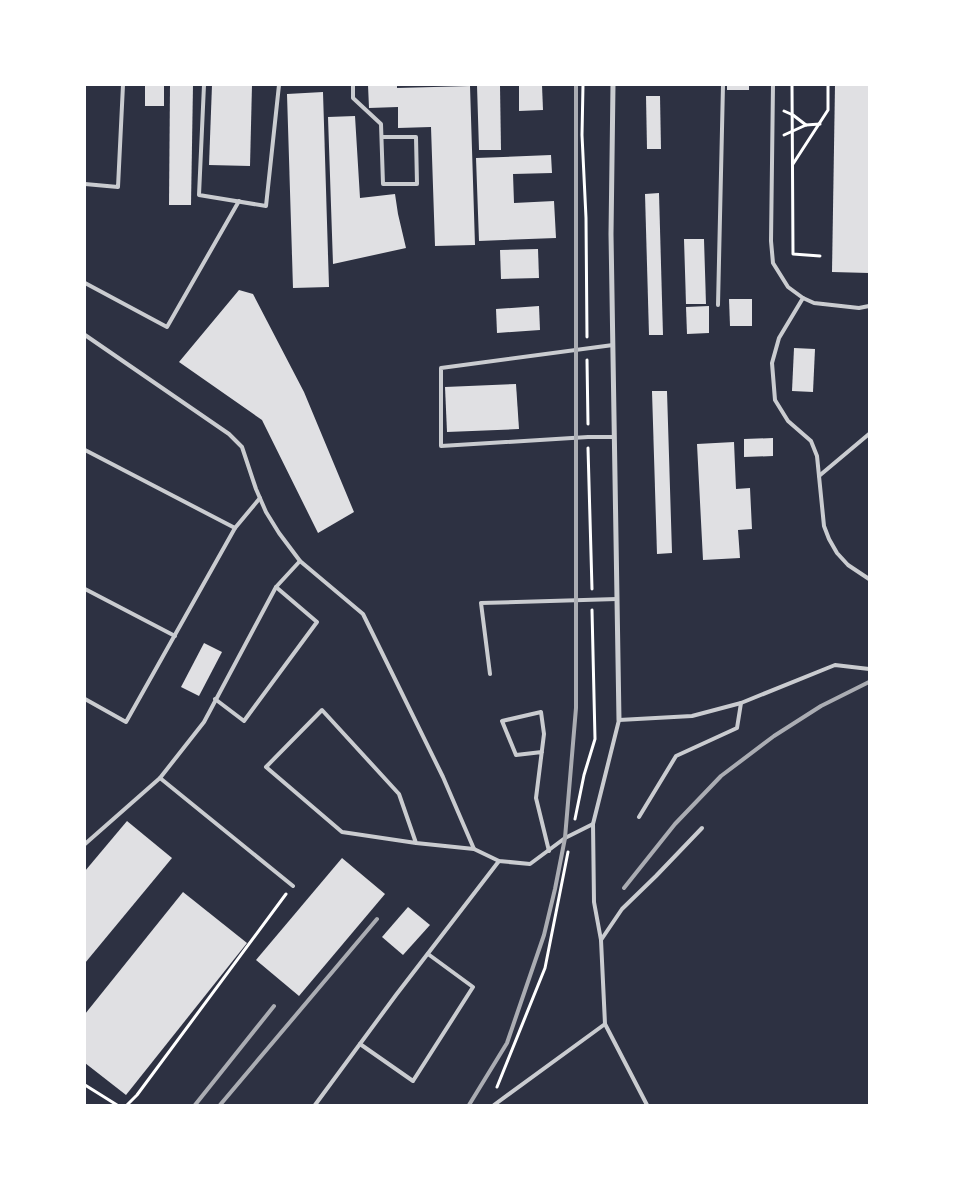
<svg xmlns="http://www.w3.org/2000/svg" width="954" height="1190" viewBox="0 0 954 1190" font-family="Literata,serif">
<rect width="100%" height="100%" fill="#2d3142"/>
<!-- building -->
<g fill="#e0e0e3">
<rect x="145" y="85" width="19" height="21"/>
<path d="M170,85H193L191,205H169Z"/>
<path d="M212,85H252L250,166L209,165Z"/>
<path d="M368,85H397V88L470,86L475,245L435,246L431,127L398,128V107L369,108Z"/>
<path d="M477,85H500L501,150H479Z"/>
<path d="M519,85H542L543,110L519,111Z"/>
<rect x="727" y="85" width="22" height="5"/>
<path d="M835,85H869V273L832,272Z"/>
<path d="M323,92L329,287L293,288L287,94Z"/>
<path d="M646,96H660L661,149H647Z"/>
<path d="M355,116L360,198L395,194L398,214L406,248L333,264L328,117Z"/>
<path d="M551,155L552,173L513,174L514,203L554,201L556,238L479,241L476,158Z"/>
<path d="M659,193L663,335H649L645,194Z"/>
<path d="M684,239H704L706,304H686Z"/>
<path d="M538,249L539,278L501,279L500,250Z"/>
<path d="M239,290L253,294L304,392L354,512L318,533L262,420L179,362Z"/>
<path d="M729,299H752V326H730Z"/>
<path d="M539,306L540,330L497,333L496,309Z"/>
<path d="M709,306V333L687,334L686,307Z"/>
<path d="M794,348L815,349L813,392L792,391Z"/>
<path d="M516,384L519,429L447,432L445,387Z"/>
<path d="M652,391H667L672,553L657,554Z"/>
<path d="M773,438V456L744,457V439Z"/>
<path d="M734,442L736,489L750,488L752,529L738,530L740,558L703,560L697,444Z"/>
<path d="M204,643L222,652L199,696L181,687Z"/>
<path d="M127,821L172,858L85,963V871Z"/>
<path d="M342,858L385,894L299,996L256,960Z"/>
<path d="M183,892L247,943L126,1095L85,1063V1014Z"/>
<path d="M408,907L430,925L403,955L382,937Z"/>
</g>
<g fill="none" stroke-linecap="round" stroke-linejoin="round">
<!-- path -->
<g stroke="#fff" stroke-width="3">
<path d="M583,85L582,135L586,218L587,337"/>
<path d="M792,85L793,254L820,256"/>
<path d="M784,111L793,115L806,125"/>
<path d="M784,135L806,125L820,124"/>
<path d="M793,164L828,110V85"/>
<path d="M587,360L588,424"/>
<path d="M588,448L592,589"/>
<path d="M575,819L584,775L595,739L592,610"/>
<path d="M85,1085L117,1105"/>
<path d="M497,1087L545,968L568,852"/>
<path d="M127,1105L137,1095L286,894"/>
</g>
<!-- service -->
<g stroke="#caccd0" stroke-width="4">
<path d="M204,85L199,195L266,206L279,85"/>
<path d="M353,85V98L381,124L383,184H417L416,137H382"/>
<path d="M773,85L771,241L773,263L788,287L803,298L814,303L859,308L869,306"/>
<path d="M85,184L118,187L123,85"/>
<path d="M85,283L167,327L239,201"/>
<path d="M803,298L779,338L772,363L775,400L788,421L811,441L817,456L824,526L829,539L837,553L848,565L869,579"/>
<path d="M718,305L723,85"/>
<path d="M85,335L229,434L242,447L256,489L266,512L279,533L300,561L363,614L443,777L474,849L499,861L530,864L565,838L593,824"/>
<path d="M613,345L441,368V446L588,437H614"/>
<path d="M85,450L235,528L260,498"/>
<path d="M819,476L869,434"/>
<path d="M85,589L175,636"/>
<path d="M490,674L481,603L617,599"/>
<path d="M85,699L126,722L235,528"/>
<path d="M215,699L244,721L317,622L276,587"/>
<path d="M542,752L516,755L502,721L541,712L544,734L536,798L549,851"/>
<path d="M160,778L293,886"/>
<path d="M639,817L676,756L737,728L741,703"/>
<path d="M416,843L399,794L322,710L266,767L342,832L416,843L474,849"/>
<path d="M85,844L160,778L204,722L276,587L300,561"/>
<path d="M601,940L622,909L656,876L702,828"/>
<path d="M360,1044L413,1081L473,987L428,954"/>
<path d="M315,1105L396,995L499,861"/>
<path d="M494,1105L605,1024"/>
<path d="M647,1105L605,1024L601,940L594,902L593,824L619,720L692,716L741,703L835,665L869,669"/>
</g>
<!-- minor -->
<path stroke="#caccd0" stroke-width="5" d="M613,85L611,234L619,720"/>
<!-- rail -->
<g stroke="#abadb3" stroke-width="4">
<path d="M624,888L675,824L721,776L774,736L821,706L869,682"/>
<path d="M195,1105L274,1006"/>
<path d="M220,1105L377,919"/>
<path d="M469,1105L507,1043L544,935L555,889L565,838L576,708V85"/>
</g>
</g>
<!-- border -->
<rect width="954" height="1190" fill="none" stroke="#ffffff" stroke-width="172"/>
</svg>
